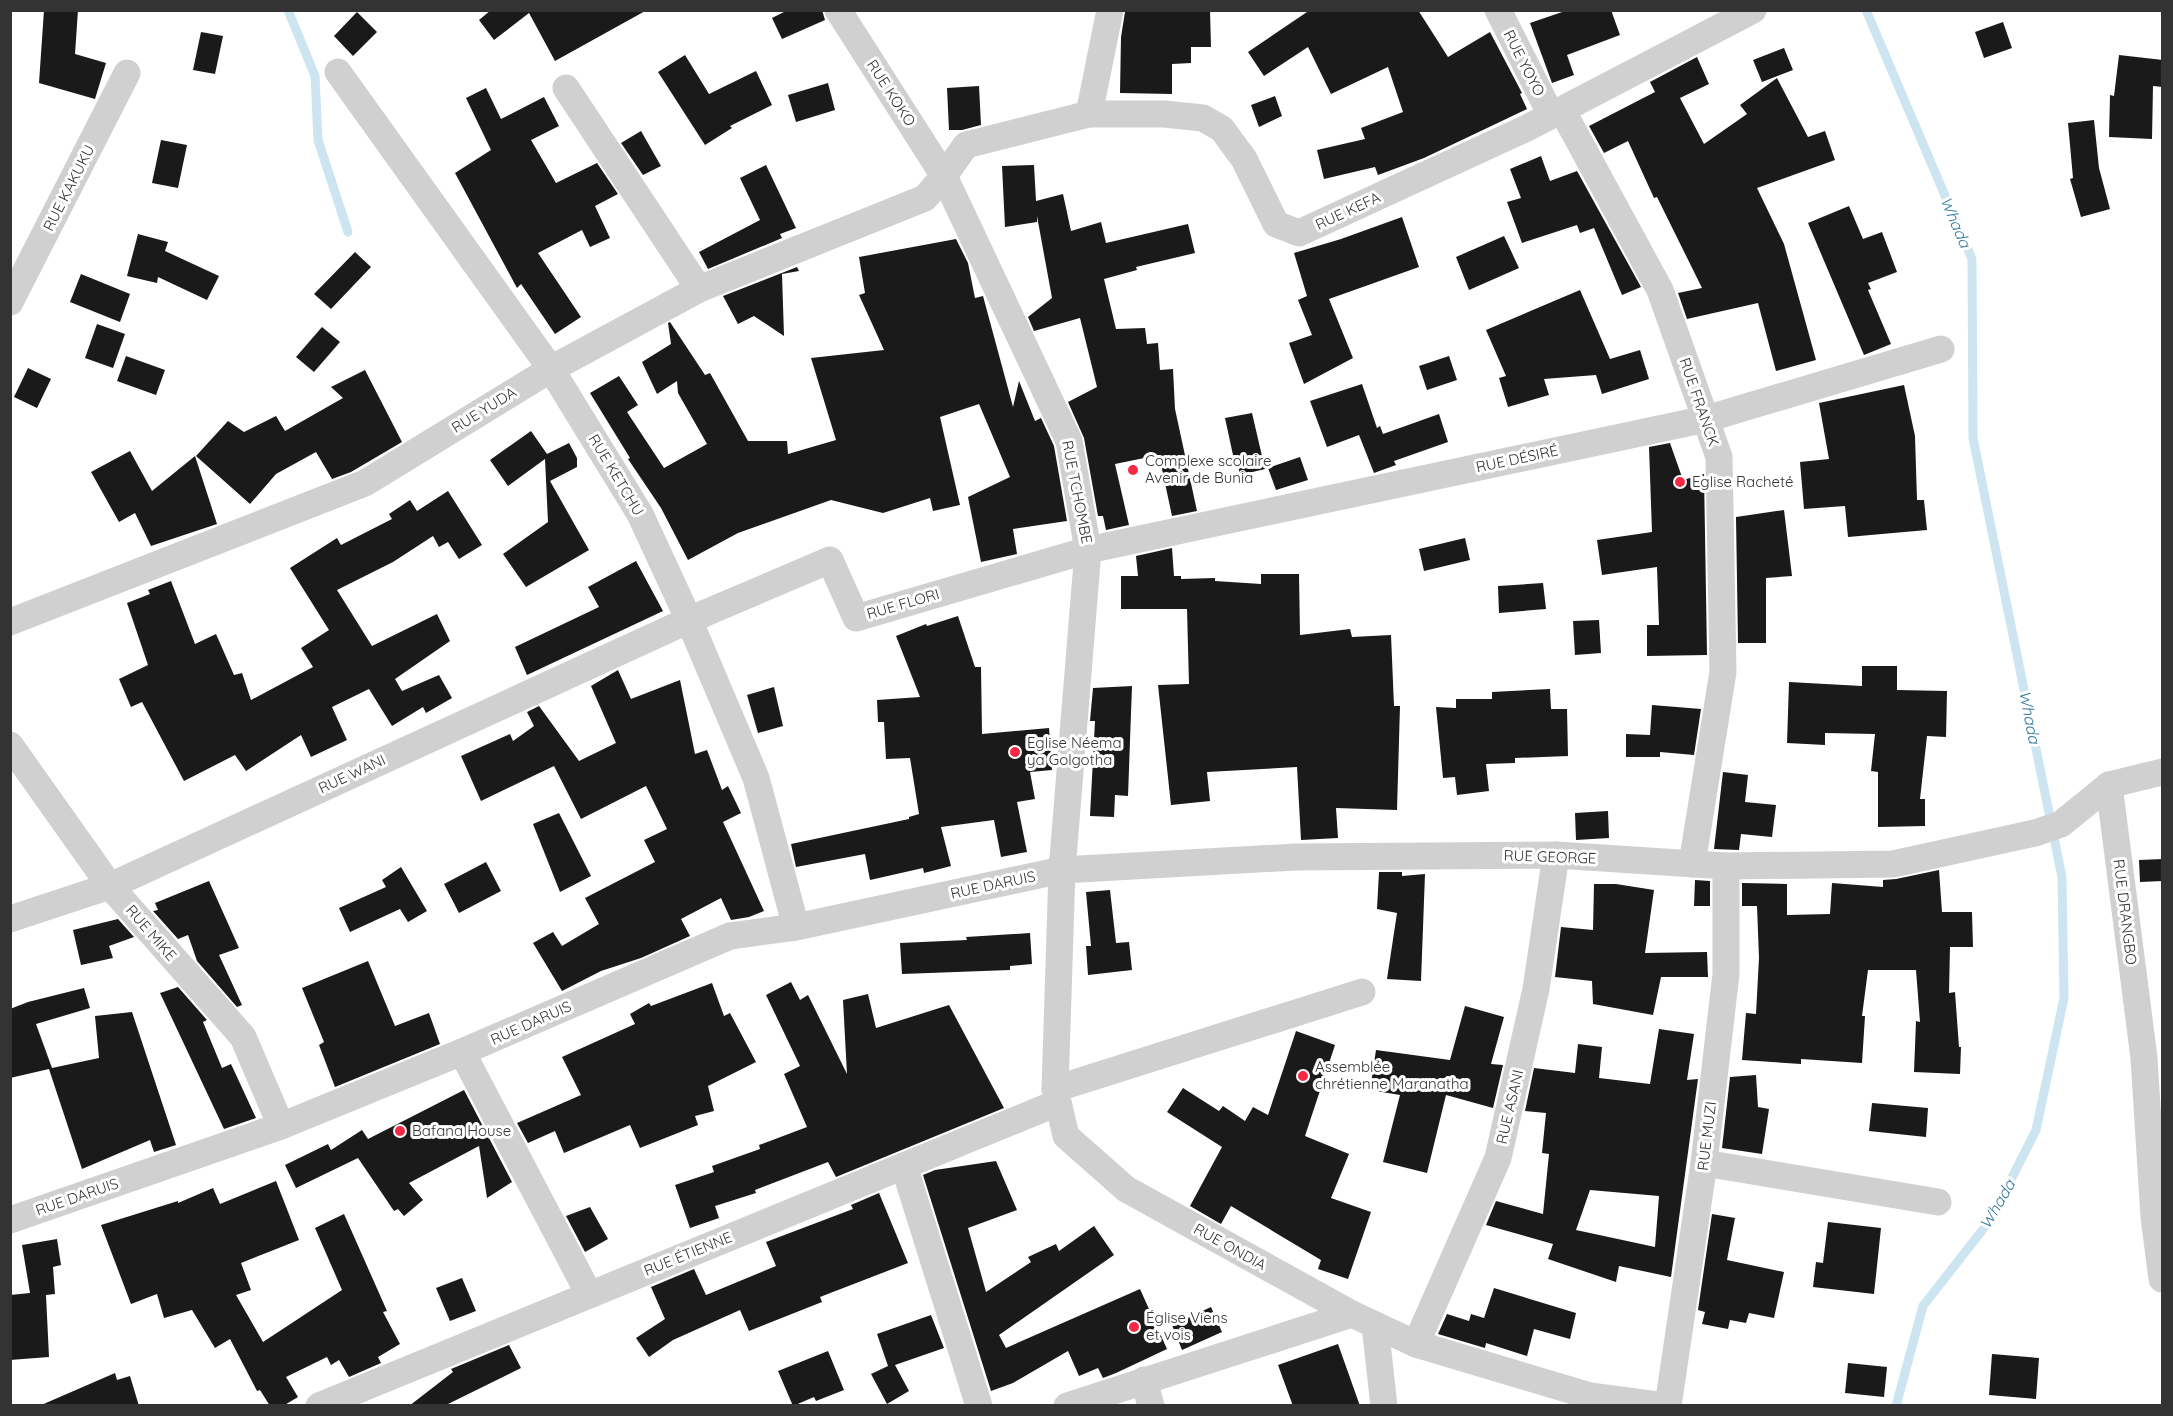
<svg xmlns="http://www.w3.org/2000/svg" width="2173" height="1416" viewBox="0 0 2173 1416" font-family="Quicksand,sans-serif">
<rect width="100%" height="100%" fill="#fff"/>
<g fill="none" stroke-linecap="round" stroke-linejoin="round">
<!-- stream -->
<g stroke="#cce5f1" stroke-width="9">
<path d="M288,10L315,76L318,140L348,232"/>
<path d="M1866,10L1972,259L1973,438L2062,877L2064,998L2036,1130L1991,1219L1923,1306L1896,1406"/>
</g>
</g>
<!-- building -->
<g fill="#1a1a1a" fill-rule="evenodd">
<path d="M44,10H78L75,54L106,63L95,99L39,83Z"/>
<path d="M491,10H647L555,61L529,13L494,40L479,20Z"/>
<path d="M788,10H822L825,20L782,39L772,18Z"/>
<path d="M1210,10L1211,47H1191V63L1172,64V94L1120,93L1121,37L1125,12Z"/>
<path d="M1310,10H1418L1448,57L1490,32L1522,93L1520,94L1527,109L1424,158L1378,175L1375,167L1324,179L1317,150L1365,139L1361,128L1403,112L1388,67L1331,94L1308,47L1264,76L1248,52Z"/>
<path d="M1568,10H1611L1620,35L1567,55L1574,75L1552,83L1530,23Z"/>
<path d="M357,12L377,32L353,56L334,36Z"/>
<path d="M2003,22L2012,48L1984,58L1975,32Z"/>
<path d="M201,32L223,36L215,74L193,70Z"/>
<path d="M1784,48L1793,70L1762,82L1753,60Z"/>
<path d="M685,55L709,94L756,71L772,105L730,126L732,128L705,145L658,72Z"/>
<path d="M2119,55L2163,60V87L2153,86L2152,139L2109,137L2110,95L2114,96Z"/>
<path d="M1697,57L1709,84L1680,98L1704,144L1747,114L1740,105L1777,78L1808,137L1825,131L1835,160L1757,188L1784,244L1816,360L1776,371L1758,303L1687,319L1678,293L1702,288L1657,197L1654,198L1628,141L1604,153L1589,126L1655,92L1650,82Z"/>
<path d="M828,83L835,110L796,122L788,95Z"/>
<path d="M979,86L981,125L962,130H949L947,88Z"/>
<path d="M486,88L501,119L544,97L559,126L531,140L556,183L597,163L618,194L595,206L610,238L590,247L582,230L538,253L581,317L555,334L521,284L517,288L455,173L491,150L466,98Z"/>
<path d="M1275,96L1282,116L1259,127L1251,105Z"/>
<path d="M2094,120L2099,168L2110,209L2081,217L2070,179L2073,178L2068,123Z"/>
<path d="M641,131L661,166L643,175L621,143Z"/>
<path d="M161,140L187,145L178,188L152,183Z"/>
<path d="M1541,156L1550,181L1577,171L1641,287L1622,295L1594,228L1580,233L1577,225L1522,243L1507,202L1521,198L1510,169Z"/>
<path d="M766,165L796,228L780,234L782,238L708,269L699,252L760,220L740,178Z"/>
<path d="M1034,165L1036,201L1063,194L1071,231L1101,222L1106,243L1188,224L1195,253L1136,267L1137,270L1104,279L1116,329L1145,328L1147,344L1158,343L1160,370L1173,369L1175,409L1197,511L1172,516L1159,455L1115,464L1129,525L1106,530L1103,516H1098L1084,438L1068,402L1097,387L1080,318L1034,331L1028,317L1052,298L1037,216V222L1005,227L1002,166Z"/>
<path d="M1849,206L1863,239L1882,232L1897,272L1868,283L1871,289L1868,290L1891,344L1864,355L1808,223Z"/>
<path d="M1402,217L1419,267L1329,299L1353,358L1304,384L1289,343L1312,335L1298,300L1307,296L1294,253L1341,239Z"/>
<path d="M138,234L168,242L165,251L219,276L207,300L158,277L157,283L127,276Z"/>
<path d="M1504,236L1519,268L1469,290L1456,257Z"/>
<path d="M956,239L968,263L975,298L983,296L1013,407L1019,381L1035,421L1041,418L1054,446L1067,521L1013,529L1017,554L981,562L968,497L1010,477L979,404L940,417L960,505L933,511L930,498L883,513L831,500L738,533L688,560L661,508L628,459L630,458L590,393L619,376L638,405L627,412L664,468L707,444L678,393L677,381L657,394L642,362L671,344L668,323L670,322L705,375L710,373L748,441H787L788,454L836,440L811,358L884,350L859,295L865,293L859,257Z"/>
<path d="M355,252L371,267L331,309L314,294Z"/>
<path d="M797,267L799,271L782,274L784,336L754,316L738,324L723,296Z"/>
<path d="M81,274L130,294L120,322L70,302Z"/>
<path d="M1580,290L1610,359L1640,350L1649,379L1602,394L1596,375L1544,379L1549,395L1508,407L1499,378L1506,376L1486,330Z"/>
<path d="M97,324L125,334L113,368L85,358Z"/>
<path d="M322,327L340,342L314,372L296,357Z"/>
<path d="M126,356L165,370L156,395L117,381Z"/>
<path d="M1449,356L1457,380L1427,390L1419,366Z"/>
<path d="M28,368L51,379L37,408L14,397Z"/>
<path d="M365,370L402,442L351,472L332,479L316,452L276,474L250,504L196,456L228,421L244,432L276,416L285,431L343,398L331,387Z"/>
<path d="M1362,384L1377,428L1380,426L1383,434L1439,414L1448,442L1394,461L1396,465L1374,473L1359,435L1327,447L1310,401Z"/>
<path d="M1904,385L1915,436L1917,500H1924L1927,530L1848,537L1845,506L1804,509L1800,462L1829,459L1819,403Z"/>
<path d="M1252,413L1265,469L1240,475L1236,455H1233L1225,418Z"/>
<path d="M531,431L547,454L569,443L577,458V467L550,481L589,550L526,587L503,554L548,522L545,459L508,486L490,460Z"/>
<path d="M1670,443L1683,480L1704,474L1707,655L1647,656V625H1659L1657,567L1602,575L1597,540L1652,532L1649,447Z"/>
<path d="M130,451L152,491L195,456L217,524L151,546L135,513L119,522L91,472Z"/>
<path d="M1300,457L1308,480L1276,490L1268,468Z"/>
<path d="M448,491L482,545L459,559L448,542L439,547L433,536L393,562L337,590L372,646L437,614L450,641L395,679L402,691L439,675L452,698L426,713L423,707L392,726L369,689L332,707L347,740L311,757L301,735L246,771L235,755L184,781L142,702L131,707L119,679L148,665L127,603L150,594L148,590L171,581L195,644L216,634L234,675L242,673L251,700L313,667L301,648L329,630L290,568L337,538L341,545L392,519L389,514L410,500L417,511Z"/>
<path d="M1784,510L1792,576L1766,578V643H1738L1736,517Z"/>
<path d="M1465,538L1470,560L1424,571L1419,549Z"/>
<path d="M1172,548L1174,576H1181V579L1215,578V581L1261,584V574H1299L1300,635L1350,629L1352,637L1391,635L1394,706H1400L1397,810L1336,808L1338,838L1301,840L1297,767L1207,772L1210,801L1171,805L1158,685L1189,684L1187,609H1121V576H1138L1136,556Z"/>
<path d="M636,561L663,611L527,675L515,647L599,607L588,587Z"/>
<path d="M1543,583L1546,609L1499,613L1498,586Z"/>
<path d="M958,616L975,667H981L982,734L1049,728L1052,770L1030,772L1035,799L1017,802L1027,852L1001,857L994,820L941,827L951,866L924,873L923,868L870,880L865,854L796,867L791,844L909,819V817L919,814L910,758L886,759L884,722H878L877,700L920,697L896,636L926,624L927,626Z"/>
<path d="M1599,620L1601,653L1575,655L1573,621Z"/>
<path d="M1862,666H1897V690L1947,691L1946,737L1927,736L1920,799H1925V826L1878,827V772L1871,771L1875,734L1825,733V745L1787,743L1789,682L1862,686Z"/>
<path d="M618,670L631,699L680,680L695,754L707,750L722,790L728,786L741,813L723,822L764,911L749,917L731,920L721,898L681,919L690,936L641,958L601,971L562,991L533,943L553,932L562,946L599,924L585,898L655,862L644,840L667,829L646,786L581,819L554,766L481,801L461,756L510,734L513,741L534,726L527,712L539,706L579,761L616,743L591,686Z"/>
<path d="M1132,686L1128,796L1115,795L1114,817L1090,816L1095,721H1090L1093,688Z"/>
<path d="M774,687L783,726L758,733L747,695Z"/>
<path d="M1550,689L1551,709H1567L1568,756L1515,758V763L1486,764L1489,791L1457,795L1455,777L1443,778L1436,707L1456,708V699H1492V692Z"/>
<path d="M1652,705L1701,709L1694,755L1660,752V757H1626V734L1650,735Z"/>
<path d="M1723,772L1748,775L1745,802L1776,805L1772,837L1741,834L1739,850L1714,849Z"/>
<path d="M1608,811L1609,838L1576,840L1575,813Z"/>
<path d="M559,813L591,876L560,892L533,824Z"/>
<path d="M2163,859V881L2140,882L2139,860Z"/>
<path d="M486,862L501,891L459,913L444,884Z"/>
<path d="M401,867L427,911L408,922L400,909L350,932L339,908L386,887L382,880Z"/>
<path d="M1939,870L1942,912H1972L1973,947H1950L1949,993L1955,992L1959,1047H1961L1960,1074L1914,1072L1916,1021L1920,1022L1916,970H1868L1862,1016H1865L1862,1063L1801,1059V1064L1742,1060L1746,1013L1756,1014L1759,958L1757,906H1742V883L1787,884V915L1830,914L1832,883L1883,887V880L1896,879Z"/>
<path d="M1379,872H1402V876L1425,874L1421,981L1387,979L1397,913L1377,909Z"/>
<path d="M1695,880L1710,881V906H1694Z"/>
<path d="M209,881L239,948L219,955L242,1005L237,1007L197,961L188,935L178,939L153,911L158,910L155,903Z"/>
<path d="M1594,884H1616L1654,890L1645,953L1707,952L1708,977H1661L1653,1015L1593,1004L1592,981L1555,977L1561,927L1593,930Z"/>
<path d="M1110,890L1116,943L1129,942L1132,970L1088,975L1086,946H1091L1086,892Z"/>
<path d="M118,919L134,937L109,946L113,958L81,965L73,930Z"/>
<path d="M1030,933L1032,964L1010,966V970L902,974L900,943L967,940L966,937Z"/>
<path d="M368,961L395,1026L429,1013L440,1044L335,1087L319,1045L324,1042L302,988Z"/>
<path d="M791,982L800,1000L808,995L847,1074L843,1000L868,994L876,1028L949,1005L1004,1108L836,1177L828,1162L755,1190L756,1193L715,1206L719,1218L690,1228L675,1185L714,1172L712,1166L760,1149L759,1145L807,1127L784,1074L800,1066L766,995Z"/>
<path d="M712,983L724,1016L730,1013L756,1062L708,1086L714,1111L695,1116L698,1125L640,1148L630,1125L564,1153L555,1131L528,1143L517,1123L581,1095L562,1057L635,1024L630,1014L649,1003L651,1006Z"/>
<path d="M178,987L207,1020L203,1022L222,1068L231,1064L256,1118L224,1129L160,993Z"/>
<path d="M84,988L90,1008L36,1024L52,1068L99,1058L95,1016L132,1012L176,1145L154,1152L150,1140L82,1169L49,1069L10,1078V1009L28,1002Z"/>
<path d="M1465,1006L1504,1017L1491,1064L1503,1065L1493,1108L1446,1095L1427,1173L1383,1162L1400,1095L1370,1090L1376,1050L1450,1060Z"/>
<path d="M1659,1029L1694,1034L1687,1080L1698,1079L1671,1277L1619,1266L1616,1282L1548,1259L1553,1244L1486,1225L1496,1201L1543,1214L1549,1154L1542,1153L1546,1113L1525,1111L1534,1068L1575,1073L1578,1044L1602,1047L1599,1078L1650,1084ZM1590,1190L1659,1196L1655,1247L1576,1230Z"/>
<path d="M1296,1031L1335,1045L1305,1136L1349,1154L1331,1198L1371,1212L1348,1279L1318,1269L1321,1260L1231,1206L1221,1224L1190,1206L1222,1147L1167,1112L1183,1088L1219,1111L1223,1106L1245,1121L1253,1107L1268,1115Z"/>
<path d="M1756,1075L1758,1107L1769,1109L1762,1154L1722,1148L1730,1077Z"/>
<path d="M464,1090L512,1182L487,1198L479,1146L409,1183L423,1200L404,1216L398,1209L394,1211L358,1158L296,1188L285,1165L328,1144L331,1150L362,1130L368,1139Z"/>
<path d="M1872,1103L1928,1108L1926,1137L1869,1131Z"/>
<path d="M996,1161L1017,1210L968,1228L986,1292L1031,1262L1028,1257L1056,1244L1059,1251L1094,1226L1114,1255L999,1335L1006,1348L1140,1289L1167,1349L1116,1373L1103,1378L1098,1368L1079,1376L1068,1351L1013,1383L991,1391L923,1175L935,1170Z"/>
<path d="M276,1181L299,1240L241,1263L251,1290L236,1295L263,1342L342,1290L315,1228L344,1214L387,1311L383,1312L400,1344L378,1357L381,1363L349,1377L339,1360L331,1365L327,1357L286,1377L298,1397L283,1406H270L260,1390L257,1391L230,1339L215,1348L192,1310L164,1318L157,1294L131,1304L101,1225L178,1201V1203L213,1188L220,1204Z"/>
<path d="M879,1193L908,1263L820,1297L822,1302L749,1331L740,1310L673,1340L649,1357L636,1338L665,1319L651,1287L694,1269L706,1295L776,1266L766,1242L853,1209L851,1205Z"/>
<path d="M590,1207L608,1239L585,1252L566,1216Z"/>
<path d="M1712,1214L1735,1218L1727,1260L1784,1272L1774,1318L1749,1313L1746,1323L1730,1320L1728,1329L1702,1324L1705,1312L1698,1310Z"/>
<path d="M1828,1222L1881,1228L1874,1294L1813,1287L1816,1262L1823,1263Z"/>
<path d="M57,1239L61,1265L53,1267L55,1294L46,1295L49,1357L10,1360V1295L30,1293L22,1245Z"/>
<path d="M462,1278L476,1311L450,1321L436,1288Z"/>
<path d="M1494,1288L1576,1313L1570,1339L1534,1329L1527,1356L1486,1343L1485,1348L1438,1334L1447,1314L1469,1321L1471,1314L1484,1318Z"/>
<path d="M1211,1307L1222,1332L1182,1350L1172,1325Z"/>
<path d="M931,1315L944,1348L895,1365L909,1391L887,1404L871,1374L888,1366L877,1334Z"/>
<path d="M1338,1344L1360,1406H1293L1278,1365Z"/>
<path d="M509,1345L521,1368L444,1406H409L453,1372L451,1369Z"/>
<path d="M828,1351L844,1390L816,1401L814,1397L793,1406L778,1371Z"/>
<path d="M1992,1354L2039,1358L2036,1399L1989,1395Z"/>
<path d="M1848,1363L1887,1367L1884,1397L1845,1393Z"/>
<path d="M115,1373L117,1380L130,1376L139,1406H39Z"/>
</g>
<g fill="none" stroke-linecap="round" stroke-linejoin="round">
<!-- minor -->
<g stroke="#d0d0d0" stroke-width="27">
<path d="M838,10L944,176L1069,441L1088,550L1062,870L1055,1089L1066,1136L1126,1189L1352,1314L1416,1344L1590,1396L1665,1406"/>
<path d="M1498,10L1551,115"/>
<path d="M338,72L551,369L640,514L689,620L756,778L796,927"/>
<path d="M566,88L699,289"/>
<path d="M1562,110L1660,290L1719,457L1723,672L1692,864"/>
<path d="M1089,114L1110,10"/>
<path d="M10,302L127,73"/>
<path d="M10,622L365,483L551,369L699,289L925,198L944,176L966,145L1089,114H1164L1203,118L1222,129L1244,159L1276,224L1299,233L1527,128L1753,10"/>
<path d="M10,745L110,886L243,1037L281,1126"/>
<path d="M2109,785L2144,1058L2154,1217L2162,1279"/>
<path d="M10,919L110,886L689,620L830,560L856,618L1088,550L1706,419L1941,349"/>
<path d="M462,1052L589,1294"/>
<path d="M1055,1089L1362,992"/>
<path d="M1704,1163L1938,1202"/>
<path d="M904,1166L979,1406"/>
<path d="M10,1220L281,1126L462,1052L730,936L796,927L1062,870L1296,857L1556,855L1726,866L1893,864L2035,833L2061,824L2109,785L2162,772"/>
<path d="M1375,1325L1384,1406"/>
<path d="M1416,1344L1498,1158L1536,989L1556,855"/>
<path d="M1144,1380L1151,1406"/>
<path d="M319,1406L1057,1103"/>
<path d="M1067,1406L1352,1314"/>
<path d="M1668,1406L1704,1163L1726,974V866"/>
</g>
</g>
<!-- markers -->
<g fill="#f72843" stroke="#fff" stroke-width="2">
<circle cx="1133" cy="470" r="6"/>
<circle cx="1680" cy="482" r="6"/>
<circle cx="1015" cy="752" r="6"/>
<circle cx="1303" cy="1076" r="6"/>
<circle cx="400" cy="1131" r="6"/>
<circle cx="1134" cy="1327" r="6"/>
</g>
<g text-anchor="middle" stroke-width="6" stroke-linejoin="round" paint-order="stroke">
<!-- street labels -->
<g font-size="15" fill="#333" stroke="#fff">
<text transform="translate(1524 63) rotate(63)" y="5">RUE YOYO</text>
<text transform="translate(891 93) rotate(57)" y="5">RUE KOKO</text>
<text transform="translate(69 188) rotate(-63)" y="5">RUE KAKUKU</text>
<text transform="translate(1348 211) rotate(-25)" y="5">RUE KEFA</text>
<text transform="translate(1699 402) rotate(71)" y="5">RUE FRANCK</text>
<text transform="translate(484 410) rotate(-32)" y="5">RUE YUDA</text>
<text transform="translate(1517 459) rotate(-12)" y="5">RUE DÉSIRÉ</text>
<text transform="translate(616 475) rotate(59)" y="5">RUE KETCHU</text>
<text transform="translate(1077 492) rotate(79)" y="5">RUE TCHOMBE</text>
<text transform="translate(903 604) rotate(-16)" y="5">RUE FLORI</text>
<text transform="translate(352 774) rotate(-25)" y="5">RUE WANI</text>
<text transform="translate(1550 857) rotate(2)" y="5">RUE GEORGE</text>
<text transform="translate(993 885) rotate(-12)" y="5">RUE DARUIS</text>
<text transform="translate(2125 912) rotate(83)" y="5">RUE DRANGBO</text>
<text transform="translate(151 933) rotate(49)" y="5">RUE MIKE</text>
<text transform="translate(531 1023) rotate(-24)" y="5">RUE DARUIS</text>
<text transform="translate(1510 1107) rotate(-77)" y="5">RUE ASANI</text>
<text transform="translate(1707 1136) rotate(-83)" y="5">RUE MUZI</text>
<text transform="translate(77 1197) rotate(-19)" y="5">RUE DARUIS</text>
<text transform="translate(1230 1247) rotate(29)" y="5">RUE ONDIA</text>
<text transform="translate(688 1254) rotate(-22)" y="5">RUE ÉTIENNE</text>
</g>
<!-- poi labels -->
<g font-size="15" fill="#333" stroke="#fff" text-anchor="start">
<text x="1145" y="466">Complexe scolaire<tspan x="1145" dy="17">Avenir de Bunia</tspan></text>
<text x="1692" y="487">Eglise Racheté</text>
<text x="1027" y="748">Eglise Néema<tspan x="1027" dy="17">ya Golgotha</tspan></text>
<text x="1315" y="1072">Assemblée<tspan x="1315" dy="17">chrétienne Maranatha</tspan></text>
<text x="412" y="1136">Bafana House</text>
<text x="1146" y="1323">Église Viens<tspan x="1146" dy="17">et vois</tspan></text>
</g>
<!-- water labels -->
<g font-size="16" font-style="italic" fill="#367c9f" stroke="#fff">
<text transform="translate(1956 222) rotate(67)" y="6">Whada</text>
<text transform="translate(2030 717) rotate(79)" y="6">Whada</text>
<text transform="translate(1997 1204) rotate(-60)" y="6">Whada</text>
</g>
</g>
<!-- border -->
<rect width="2173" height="1416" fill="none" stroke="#333333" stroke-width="24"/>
</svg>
